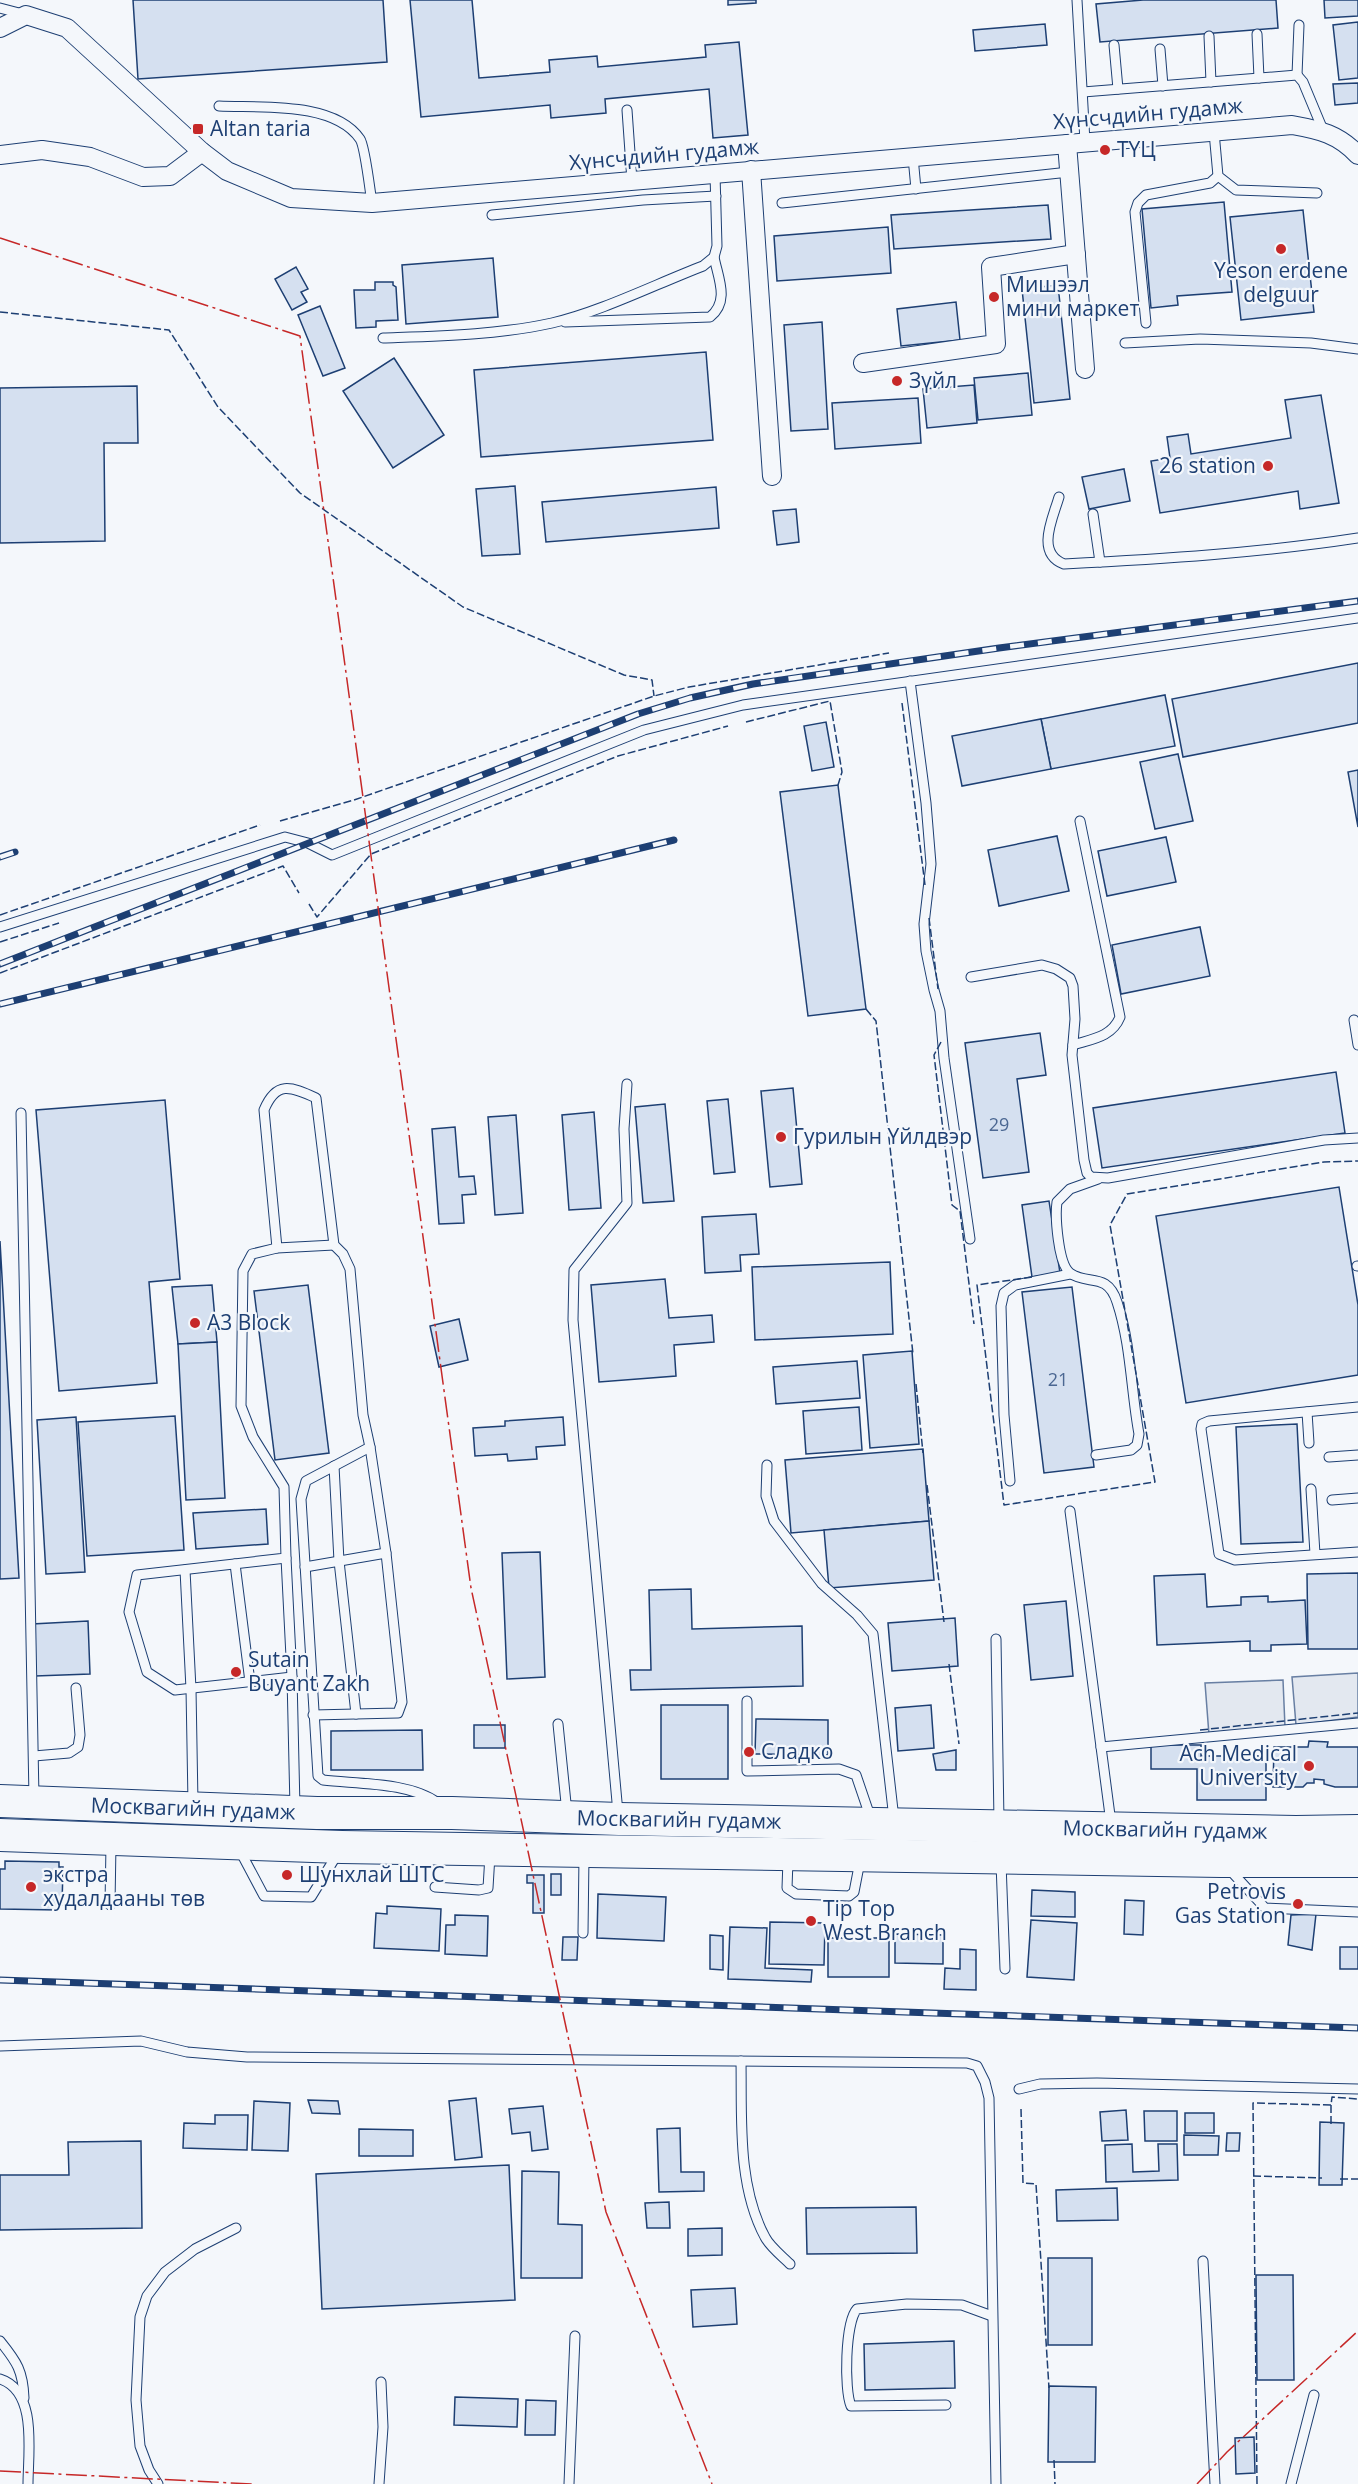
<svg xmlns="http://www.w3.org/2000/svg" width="1358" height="2484" viewBox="0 0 1358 2484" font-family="'Open Sans',sans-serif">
<rect width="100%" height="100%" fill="#f4f7fb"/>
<!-- parking -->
<g fill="#e3e8f0" stroke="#687fa3" stroke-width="1.5">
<path d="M1358,1673V1717L1296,1725L1292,1677Z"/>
<path d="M1283,1680L1285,1727L1209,1735L1205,1683Z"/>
</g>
<!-- building -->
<g fill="#d5e0f0" stroke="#1d3f73" stroke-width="1.5">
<path d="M133,0H383L387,62L138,79Z"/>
<path d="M410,0H472L479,78L550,72L549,60L597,56L598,67L706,57L705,45L739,42L748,135L713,138L709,89L605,99L606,113L551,118L550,105L421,117Z"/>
<path d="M728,0H756V3L728,5Z"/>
<path d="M1143,0H1276L1278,28L1100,42L1096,4Z"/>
<path d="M1324,0H1358V16L1325,18Z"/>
<path d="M1358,22V78L1339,80L1333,25Z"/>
<path d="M1045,24L1047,45L975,51L973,30Z"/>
<path d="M1358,83V103L1335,105L1333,84Z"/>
<path d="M1224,202L1232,292L1177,296L1178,305L1151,308L1142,209Z"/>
<path d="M1048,205L1051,239L894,249L891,215Z"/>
<path d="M1303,210L1314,312L1241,320L1230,217Z"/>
<path d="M888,227L891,273L777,281L774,236Z"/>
<path d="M493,258L498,317L406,324L402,265Z"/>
<path d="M296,267L308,289L301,292L307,302L292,310L275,279Z"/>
<path d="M375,282H393V285L396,287L398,320L376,321V327L356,328L354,290H375Z"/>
<path d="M1058,285L1070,399L1034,403L1022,289Z"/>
<path d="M956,302L960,340L901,346L897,309Z"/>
<path d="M320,306L345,368L323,376L298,315Z"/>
<path d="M822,322L828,429L791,431L784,325Z"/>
<path d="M706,352L713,440L481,457L474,370Z"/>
<path d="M394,358L444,435L393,468L343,391Z"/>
<path d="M1028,373L1032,415L978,420L974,378Z"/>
<path d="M974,385L977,423L927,428L923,389Z"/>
<path d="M137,386L138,443H104L105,541L0,543V388Z"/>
<path d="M1321,395L1339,503L1300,509L1298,491L1160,513L1151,461L1170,458L1167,437L1188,434L1191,454L1291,438L1285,400Z"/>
<path d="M918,398L921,443L835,449L832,403Z"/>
<path d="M1124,469L1130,501L1089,509L1082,477Z"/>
<path d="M515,486L520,554L482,556L476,489Z"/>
<path d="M716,487L719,528L546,542L542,502Z"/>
<path d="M796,509L799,542L777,545L773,511Z"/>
<path d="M1358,663V723L1183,757L1172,699Z"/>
<path d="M1165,695L1175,746L1051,769L1041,719Z"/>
<path d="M1041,719L1051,769L962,786L952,736Z"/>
<path d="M826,722L834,767L812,771L804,726Z"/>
<path d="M1178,754L1193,821L1155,829L1140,762Z"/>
<path d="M1358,770V827L1348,772Z"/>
<path d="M838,785L866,1009L808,1016L780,792Z"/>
<path d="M1057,836L1069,891L999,906L988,850Z"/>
<path d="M1166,837L1176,882L1107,896L1098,851Z"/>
<path d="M1200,927L1210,976L1121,994L1112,945Z"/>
<path d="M1040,1033L1046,1075L1017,1079L1029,1172L983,1178L965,1043Z"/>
<path d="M1336,1072L1345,1133L1102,1168L1093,1108Z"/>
<path d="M793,1088L802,1184L770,1187L761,1091Z"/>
<path d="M728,1099L735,1172L714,1174L707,1101Z"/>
<path d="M165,1100L180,1279L149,1282L157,1383L59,1391L36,1110Z"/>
<path d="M665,1104L674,1201L643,1203L635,1107Z"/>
<path d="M594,1112L601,1208L569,1210L562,1115Z"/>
<path d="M516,1115L523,1213L495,1215L488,1117Z"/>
<path d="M455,1127L459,1177L474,1176L476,1194L462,1195L464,1223L439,1224L432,1129Z"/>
<path d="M1339,1187L1358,1305V1375L1186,1403L1156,1216Z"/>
<path d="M1049,1201L1060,1273L1032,1277L1022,1205Z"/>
<path d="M756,1214L759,1254L740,1255L741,1271L705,1273L702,1217Z"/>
<path d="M0,1241L19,1578L0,1579Z"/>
<path d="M890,1262L893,1334L755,1340L752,1267Z"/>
<path d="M665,1279L669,1318L712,1315L714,1342L674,1345L676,1376L599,1382L591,1285Z"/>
<path d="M212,1285L217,1342L178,1344L172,1287Z"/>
<path d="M308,1285L329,1453L275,1460L254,1291Z"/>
<path d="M1072,1287L1094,1467L1044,1473L1022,1292Z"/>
<path d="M459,1319L468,1360L439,1367L430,1326Z"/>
<path d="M217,1342L225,1498L186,1500L178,1344Z"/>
<path d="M912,1351L919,1444L870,1448L863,1355Z"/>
<path d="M857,1361L860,1398L776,1404L773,1367Z"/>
<path d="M859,1407L862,1450L806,1454L803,1411Z"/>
<path d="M175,1416L184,1550L87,1556L78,1422Z"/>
<path d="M76,1417L85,1572L46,1574L37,1420Z"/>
<path d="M563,1417L565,1445L536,1447L537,1459L508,1461L507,1454L475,1456L473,1428L505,1426V1421Z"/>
<path d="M1297,1424L1303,1542L1241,1544L1236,1427Z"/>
<path d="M923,1449L929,1521L791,1533L785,1460Z"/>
<path d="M266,1509L268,1544L196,1549L193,1513Z"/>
<path d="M929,1521L934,1580L829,1588L824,1530Z"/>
<path d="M540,1552L545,1677L507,1679L502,1553Z"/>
<path d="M1358,1573V1649H1308L1307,1574Z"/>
<path d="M1205,1574L1207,1607L1241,1605V1597L1268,1596V1602L1305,1600L1307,1644L1271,1645V1651H1250V1641L1157,1645L1154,1576Z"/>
<path d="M691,1589L692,1629L802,1626L803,1686L631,1690L630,1670H651L649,1590Z"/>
<path d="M1066,1601L1073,1676L1031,1680L1024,1605Z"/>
<path d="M955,1618L958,1666L892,1671L888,1623Z"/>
<path d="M88,1621L90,1674L35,1676L32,1624Z"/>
<rect x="661" y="1705" width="67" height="74"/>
<path d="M931,1705L934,1748L898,1751L895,1708Z"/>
<path d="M756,1719L828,1720V1755L755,1754Z"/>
<rect x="474" y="1725" width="31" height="23"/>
<path d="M422,1730L423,1770H331V1731Z"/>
<path d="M1309,1741L1328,1742L1327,1747H1358V1787H1335L1324,1784V1780L1314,1779V1783H1307L1303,1787H1273L1274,1747H1308Z"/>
<path d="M1151,1745H1201V1756H1266V1800H1197V1769H1151Z"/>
<path d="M956,1750V1770H936L933,1754Z"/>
<path d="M5,1861L59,1862V1867H63L62,1905H58V1910L0,1909V1869H5Z"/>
<rect x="551" y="1874" width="10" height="21"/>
<path d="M527,1875H544V1913H533V1883H527Z"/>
<path d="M1032,1890L1075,1892V1917L1031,1916Z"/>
<path d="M598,1894L666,1897L664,1941L597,1938Z"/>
<path d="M1125,1900L1144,1901L1143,1935L1124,1934Z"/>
<path d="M387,1906L441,1909L439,1951L374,1948L376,1913L387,1914Z"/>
<path d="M1316,1914L1312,1950L1288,1945L1291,1915Z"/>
<path d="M455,1915L488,1916L487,1956L445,1954L446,1925H455Z"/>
<path d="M1031,1920L1077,1923L1074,1980L1027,1977Z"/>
<path d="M770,1922L825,1923L824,1965L769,1964Z"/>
<path d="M730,1927L767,1928L765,1968L812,1970L811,1982L728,1979Z"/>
<path d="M895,1934L943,1935V1964L895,1963Z"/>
<path d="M710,1935L723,1936V1970L710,1969Z"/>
<path d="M563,1937H578L577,1960H562Z"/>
<rect x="828" y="1938" width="61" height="39"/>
<rect x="1340" y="1947" width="18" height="22"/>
<path d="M960,1949L976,1950V1990L944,1989L945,1968L960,1969Z"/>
<path d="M476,2098L482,2157L455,2160L449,2101Z"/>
<path d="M308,2100L338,2101L340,2114L312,2113Z"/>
<path d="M254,2101L290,2103L288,2151L252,2150Z"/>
<path d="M543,2106L548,2149L532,2151L530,2132L512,2134L509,2109Z"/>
<path d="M1126,2110L1128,2140L1102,2141L1100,2112Z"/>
<path d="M1144,2111H1177V2141H1145Z"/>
<rect x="1185" y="2113" width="29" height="20"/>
<path d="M215,2115H248L247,2150L183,2148L184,2123L215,2124Z"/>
<path d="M1320,2122L1344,2123L1342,2185H1319Z"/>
<path d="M680,2128L681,2172H704V2191L659,2192L657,2129Z"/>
<path d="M359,2129L413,2130V2156H359Z"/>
<path d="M1227,2133H1240L1239,2151H1226Z"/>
<path d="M1184,2135L1219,2136L1218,2155H1184Z"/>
<path d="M141,2141L142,2228L0,2230V2175H69L68,2142Z"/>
<path d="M1132,2144L1133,2172L1159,2171L1158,2144H1177L1178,2180L1106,2182L1105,2145Z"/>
<path d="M509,2165L515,2300L322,2309L316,2174Z"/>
<path d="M522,2171L559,2172L558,2224L582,2225V2278H521Z"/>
<path d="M1117,2188L1118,2220L1057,2221L1056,2190Z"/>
<path d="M669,2202L670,2228H647L645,2203Z"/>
<path d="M916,2207L917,2253L807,2254L806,2208Z"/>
<path d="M722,2228V2255L688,2256V2229Z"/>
<rect x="1048" y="2258" width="44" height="87"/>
<path d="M1256,2275H1293L1294,2380H1257Z"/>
<path d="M735,2288L737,2324L693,2327L691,2290Z"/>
<path d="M954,2341L955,2388L865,2390L864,2344Z"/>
<path d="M1049,2386L1096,2387L1095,2462H1048Z"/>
<path d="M455,2397L518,2399L517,2427L454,2425Z"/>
<path d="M526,2400L556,2401L555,2435H525Z"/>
<path d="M1254,2437L1255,2473L1236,2474L1235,2438Z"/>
</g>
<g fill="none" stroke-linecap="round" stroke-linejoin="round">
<!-- lane casing -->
<g stroke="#1d3f73" stroke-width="11">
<g id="lane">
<path d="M1077,0L1085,142"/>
<path d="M0,8L23,14"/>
<path d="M1257,34L1259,78"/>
<path d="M1209,36L1211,82"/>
<path d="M1114,45L1118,89"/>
<path d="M1160,49L1163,86"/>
<path d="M1297,75L1299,25"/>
<path d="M1083,92L1297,75L1303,82L1323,130"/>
<path d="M219,106C260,108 334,101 360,139C365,146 370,191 372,203"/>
<path d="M627,110L632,181"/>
<path d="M1214,132L1218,176L1236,190L1317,193"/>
<path d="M913,157L916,189"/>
<path d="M782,203L1069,172"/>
<path d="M492,215L643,200L716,196"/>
<path d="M565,322L710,317C730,301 718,278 714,257"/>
<path d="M1146,323L1135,212L1138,203L1146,195L1210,183L1218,176"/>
<path d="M383,338C439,336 497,335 552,323C600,312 656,284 703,266L714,257L717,246L715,174"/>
<path d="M1125,343L1200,339L1311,343L1358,349"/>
<path d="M1059,497C1053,518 1035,553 1064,564C1162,559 1260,553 1358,538"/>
<path d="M1093,514L1100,562"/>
<path d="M910,681L926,803L931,864L924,924L926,951L934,990L940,1011L944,1058L970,1239"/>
<path d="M0,927L285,837L308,843L332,855L644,730L743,705L1358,618"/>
<path d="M971,977L1042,965L1056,969L1070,978L1073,986L1075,1019L1072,1055L1084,1160L1087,1173L1091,1177L1108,1178L1324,1140L1358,1138"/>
<path d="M1354,1020L1358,1045"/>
<path d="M1073,1045C1092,1039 1112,1037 1120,1017L1080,821"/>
<path d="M21,1113L34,1798"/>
<path d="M277,1248L264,1110C276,1081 290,1086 316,1098L334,1245L343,1254L350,1269L363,1415L370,1447L306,1481L301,1499L318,1776L323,1780C357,1784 410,1782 438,1803"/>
<path d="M1357,1266H1358"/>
<path d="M1358,1407L1209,1421L1202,1424L1201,1429L1219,1554L1235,1560L1358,1552"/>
<path d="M1307,1412L1309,1443"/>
<path d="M1096,1455L1131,1450L1137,1445L1139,1434C1131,1391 1131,1344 1117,1302C1107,1271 1087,1286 1070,1273C1058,1264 1055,1216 1057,1202L1070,1189L1098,1179"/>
<path d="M1329,1457L1358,1455"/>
<path d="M767,1465L766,1496L774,1521L822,1584L857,1615L873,1634L894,1819"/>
<path d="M334,1466L339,1561L356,1714"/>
<path d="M1010,1481L1004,1415L1001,1306L1004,1293L1015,1285L1070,1274"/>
<path d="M1311,1489L1315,1554"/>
<path d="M1332,1500L1358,1498"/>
<path d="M1070,1511L1111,1823"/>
<path d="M286,1558L292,1677"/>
<path d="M235,1564L250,1682"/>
<path d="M305,1567L386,1553"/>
<path d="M185,1570L191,1689L193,1803"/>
<path d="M996,1639L999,1821"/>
<path d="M747,1701V1771L839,1769L856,1775L871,1819"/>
<path d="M313,1715L398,1713L402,1702L386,1553L370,1447"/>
<path d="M558,1724L567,1813"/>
<path d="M1101,1747L1358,1723"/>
<path d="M34,1756L69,1753L78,1747L80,1735L76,1688"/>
<path d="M295,1808L292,1677L175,1690L147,1672L129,1612L137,1575L286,1558L284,1487L253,1437L241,1406L243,1271L252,1254L277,1248L334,1245"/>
<path d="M618,1813L573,1320L574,1270L627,1203L624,1129L627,1084"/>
<path d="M239,1849L264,1896L311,1897L338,1853"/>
<path d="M788,1860L787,1888L796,1894L849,1896L854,1892L860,1861"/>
<path d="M1001,1863L1005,1969"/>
<path d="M1229,1869L1265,1908L1358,1912"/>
<path d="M435,1887L479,1890L488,1888L490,1855"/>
<path d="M110,1905L111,1844"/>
<path d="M583,1933L584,1856"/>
<path d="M0,2046L141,2041L187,2052L247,2057L967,2063L977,2066L985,2082L989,2098L996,2484"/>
<path d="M741,2061C742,2118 737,2185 765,2237C770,2247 782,2256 790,2264"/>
<path d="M1019,2089L1040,2084L1097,2083L1358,2089"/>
<path d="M1203,2261L1215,2484"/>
<path d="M0,2341C17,2362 23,2371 24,2398"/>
<path d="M0,2379C38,2391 28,2453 28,2484"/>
<path d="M946,2405L851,2406C844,2390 845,2322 857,2309L907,2304L962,2305L992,2316"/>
<path d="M158,2484L149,2470L140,2446L136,2400L140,2317L147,2296L165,2272L195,2249L236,2228"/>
<path d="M379,2484L383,2427L381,2382"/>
<path d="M569,2484L575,2336"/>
<path d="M1291,2484L1314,2395"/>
</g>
</g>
<!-- street casing -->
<g stroke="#1d3f73" stroke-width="20">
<g id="street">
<path d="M0,28L26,15L67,28L202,152L227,171L291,198L372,203L1292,125C1320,130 1338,134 1358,155"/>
<path d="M1067,144L1085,369"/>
<path d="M0,155L42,150L90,157L143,177L170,176L202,152"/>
<path d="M751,170L772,476"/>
<path d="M863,363L996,344L991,267L1076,254"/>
</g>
</g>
<!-- highway casing -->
<g stroke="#1d3f73" stroke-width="34">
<g id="highway">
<path d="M0,1801L317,1813H452L619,1819L1296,1832L1358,1831"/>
<path d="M0,1835L342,1847L1221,1861H1358"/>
</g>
</g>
<!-- lane -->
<use href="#lane" stroke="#f4f7fb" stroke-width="9"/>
<!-- street -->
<use href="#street" stroke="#f4f7fb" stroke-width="18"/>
<!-- highway -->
<use href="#highway" stroke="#f4f7fb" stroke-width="32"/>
<!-- rail casing -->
<g stroke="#1d3f73" stroke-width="7">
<g id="rail">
<path d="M0,857L15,852"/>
<path d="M0,964L638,714L690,698L753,684L999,648L1358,601"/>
<path d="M0,1004L674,840"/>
<path d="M0,1980L1358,2028"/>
</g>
</g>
<!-- rail -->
<use href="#rail" stroke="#f4f7fb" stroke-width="4.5" stroke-dasharray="14" stroke-linecap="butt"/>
<!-- fence -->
<g stroke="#1d3f73" stroke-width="1.5" stroke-dasharray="8 3" stroke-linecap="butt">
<path d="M0,312L169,330L218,407L300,493L463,607L624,675L652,680L654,696"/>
<path d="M902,703L925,885"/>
<path d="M746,722L830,701L842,772L838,785"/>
<path d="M280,821L354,800L654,696L689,687L889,653"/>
<path d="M309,904L317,917L371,854L618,756L728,726"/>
<path d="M0,915L260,825"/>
<path d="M929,918L938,989"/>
<path d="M0,942L59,923"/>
<path d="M0,973L283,866L299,893"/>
<path d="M866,1009L876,1021L913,1354"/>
<path d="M941,1042L934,1055L952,1205L960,1211L974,1324"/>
<path d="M1032,1277L977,1285L1004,1505L1155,1482L1110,1225L1127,1194L1324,1162L1358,1161"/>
<path d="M916,1384L923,1453"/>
<path d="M927,1485L944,1622"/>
<path d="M949,1664L959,1744"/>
<path d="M1200,1730L1358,1713"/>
<path d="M1331,2105V2126"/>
<path d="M1021,2109L1023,2183L1036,2184L1049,2388"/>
<path d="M1253,2176L1322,2178"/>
<path d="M1340,2179H1358"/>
<path d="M1054,2460L1055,2484"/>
<path d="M1257,2484L1253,2103L1331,2105L1332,2097L1358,2099"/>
</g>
<!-- power -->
<g stroke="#c62828" stroke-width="1.5" stroke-dasharray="21 4.5 3 4.5" stroke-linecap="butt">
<path d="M0,238L300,336L471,1588L606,2212L712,2484"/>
<path d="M0,2471L252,2484"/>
<path d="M1197,2484L1227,2452L1358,2331"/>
</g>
</g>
<!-- markers -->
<g fill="#c62828" stroke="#f4f7fb" stroke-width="2">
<rect x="192" y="123" width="12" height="12" rx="3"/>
<circle cx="1105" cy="150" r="6"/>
<circle cx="1281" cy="249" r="6"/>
<circle cx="994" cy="297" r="6"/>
<circle cx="897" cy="381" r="6"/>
<circle cx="1268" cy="466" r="6"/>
<circle cx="781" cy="1137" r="6"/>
<circle cx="195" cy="1323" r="6"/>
<circle cx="236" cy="1672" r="6"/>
<circle cx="749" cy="1752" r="6"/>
<circle cx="1309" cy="1766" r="6"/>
<circle cx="287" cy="1875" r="6"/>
<circle cx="31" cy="1887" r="6"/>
<circle cx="1298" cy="1904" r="6"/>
<circle cx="811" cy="1921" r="6"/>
</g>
<g text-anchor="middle" stroke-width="4.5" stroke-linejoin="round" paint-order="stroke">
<!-- number labels -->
<g font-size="18" fill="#4b6792">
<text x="999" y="1131">29</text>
<text x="1058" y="1386">21</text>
</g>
<!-- street labels -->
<g font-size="21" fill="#1d3f73" stroke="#f4f7fb">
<text transform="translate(1148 114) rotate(-5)" y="7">Хүнсчдийн гудамж</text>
<text transform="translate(664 155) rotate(-5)" y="7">Хүнсчдийн гудамж</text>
<text transform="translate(193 1809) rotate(2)" y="7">Москвагийн гудамж</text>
<text transform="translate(679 1820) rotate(1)" y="7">Москвагийн гудамж</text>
<text transform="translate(1165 1830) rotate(1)" y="7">Москвагийн гудамж</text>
</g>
<!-- poi labels -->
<g font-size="21" fill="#1d3f73" stroke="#f4f7fb" text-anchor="start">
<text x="210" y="136">Altan taria</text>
<text x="1117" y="157">ТҮЦ</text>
<text x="1281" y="278" text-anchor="middle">Yeson erdene<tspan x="1281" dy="24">delguur</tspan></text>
<text x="1006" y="292">Мишээл<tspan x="1006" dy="24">мини маркет</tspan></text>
<text x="909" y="388">Зүйл</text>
<text x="1256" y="473" text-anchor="end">26 station</text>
<text x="793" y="1144">Гурилын Үйлдвэр</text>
<text x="207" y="1330">A3 Block</text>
<text x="248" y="1667">Sutain<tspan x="248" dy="24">Buyant Zakh</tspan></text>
<text x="761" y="1759">Сладко</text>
<text x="1297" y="1761" text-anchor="end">Ach Medical<tspan x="1297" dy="24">University</tspan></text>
<text x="43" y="1882">экстра<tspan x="43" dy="24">худалдааны төв</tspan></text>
<text x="299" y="1882">Шунхлай ШТС</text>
<text x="1286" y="1899" text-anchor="end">Petrovis<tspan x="1286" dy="24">Gas Station</tspan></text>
<text x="823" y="1916">Tip Top<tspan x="823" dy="24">West Branch</tspan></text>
</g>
</g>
</svg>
